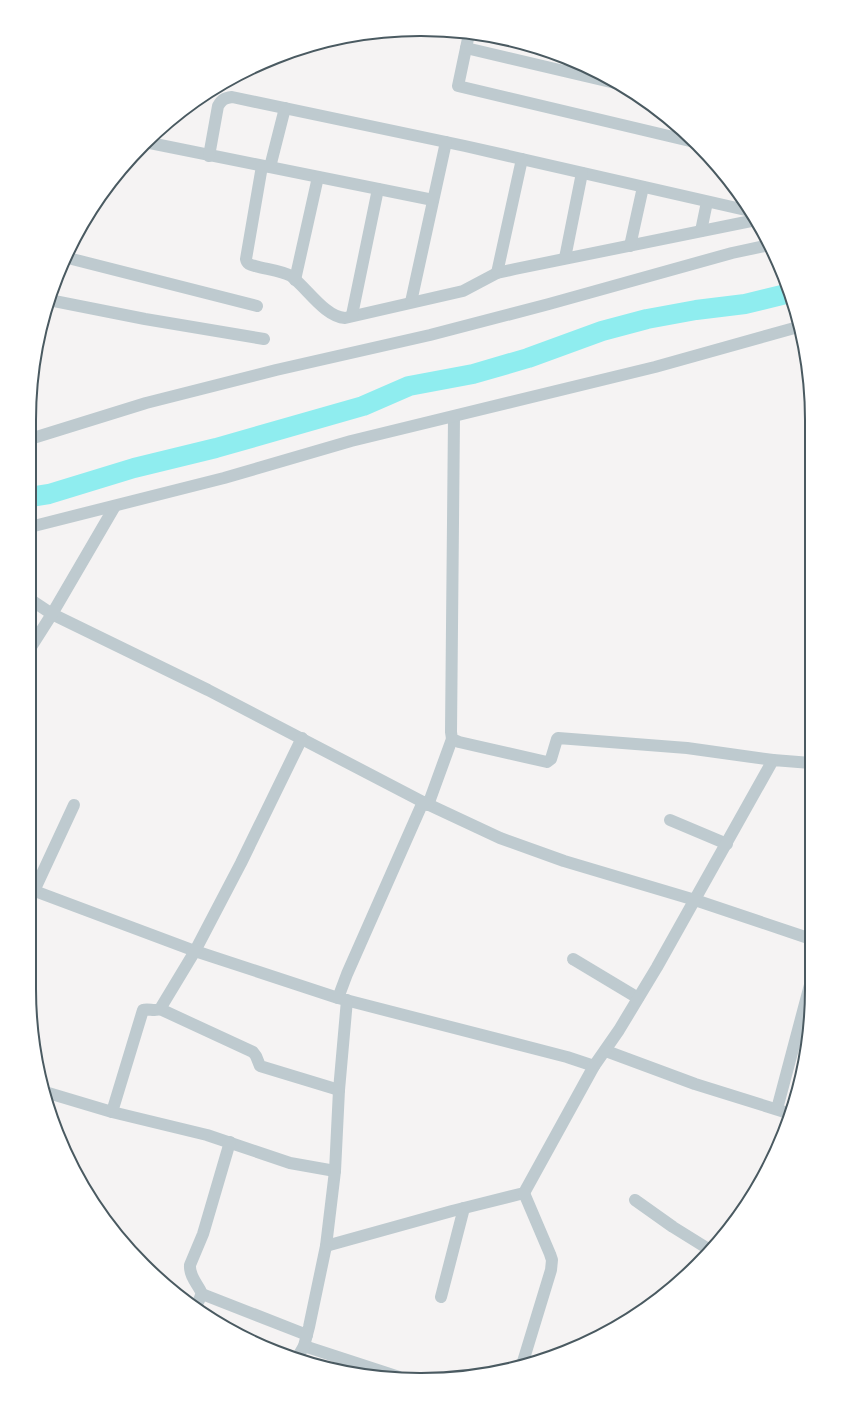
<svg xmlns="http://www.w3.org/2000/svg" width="841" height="1409" viewBox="0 0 841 1409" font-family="Figtree,sans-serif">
<rect width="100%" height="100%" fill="#f5f3f3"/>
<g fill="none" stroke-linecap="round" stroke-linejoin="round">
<!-- river -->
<path stroke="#8fedef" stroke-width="20" d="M30,497L49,494L134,468L216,448L363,406L409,386L473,374L528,358L602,331L647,319L696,310L745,304L790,293"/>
<!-- minor -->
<g stroke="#becacf" stroke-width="12">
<path d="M469,34L458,86L690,141"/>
<path d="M466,48L615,83"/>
<path d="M145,142L433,200"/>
<path d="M209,156L218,106C222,99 225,98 232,97L465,146L750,211"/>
<path d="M262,166L246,259C247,264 250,265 255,266C265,269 283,271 291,276C307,288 325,317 345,318L463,291L497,273L515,269L756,220"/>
<path d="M270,167L285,108"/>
<path d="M701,231L707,202"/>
<path d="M630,246L643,187"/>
<path d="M68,258L257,306"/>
<path d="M565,258L582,173"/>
<path d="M497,273L522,159"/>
<path d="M295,280L318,177"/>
<path d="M49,300L145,319L264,339"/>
<path d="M411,302L446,142"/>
<path d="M352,315L378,189"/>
<path d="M454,417L451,732L452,739L459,742L547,762L551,759L557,739L558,738L687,748L773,760"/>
<path d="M30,439L146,403L276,370L430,335L549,304L732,253L769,245"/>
<path d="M30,527L224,478L351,441L655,367L798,327"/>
<path d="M31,600L52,614L208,690L423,802L500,838L564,861L695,900L811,939"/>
<path d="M31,647L52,614L115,506"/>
<path d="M428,805L452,739"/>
<path d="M670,820L727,844"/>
<path d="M32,890L195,951L338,998L567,1057L594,1066"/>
<path d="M34,891L74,805"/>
<path d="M573,959L638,998"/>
<path d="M338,998L347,974L423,802"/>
<path d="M160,1009L253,1052L256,1056L260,1066L339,1090"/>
<path d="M606,1051L695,1084L791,1114"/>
<path d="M45,1092L112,1112L207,1135L290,1163L335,1171"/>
<path d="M777,1109L811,981"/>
<path d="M112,1112L143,1010C149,1008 154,1012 160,1009L195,951L241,863L302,738"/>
<path d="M635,1200L673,1227L710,1250"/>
<path d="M326,1246L452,1211L524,1193L594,1066L619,1030L657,967L773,760L811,763"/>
<path d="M202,1294L307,1335"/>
<path d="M441,1297L464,1208"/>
<path d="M195,1307C197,1304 200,1299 201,1295C203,1289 189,1279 190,1265L203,1234L230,1142"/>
<path d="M304,1346L399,1377"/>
<path d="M296,1360L304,1346L309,1327L326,1246L335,1171L339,1090L347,1000"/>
<path d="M522,1365L551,1270L552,1260L550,1254L524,1193"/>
</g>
</g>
<!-- crop -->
<path d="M0 0H841V1409H0ZM420 36H421A384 384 0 0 1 805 420V989A384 384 0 0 1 421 1373H420A384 384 0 0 1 36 989V420A384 384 0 0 1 420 36Z" fill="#fff" fill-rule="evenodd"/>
<path fill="none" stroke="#4a5a61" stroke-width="2" d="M420 36H421A384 384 0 0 1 805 420V989A384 384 0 0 1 421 1373H420A384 384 0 0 1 36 989V420A384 384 0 0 1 420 36Z"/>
</svg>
